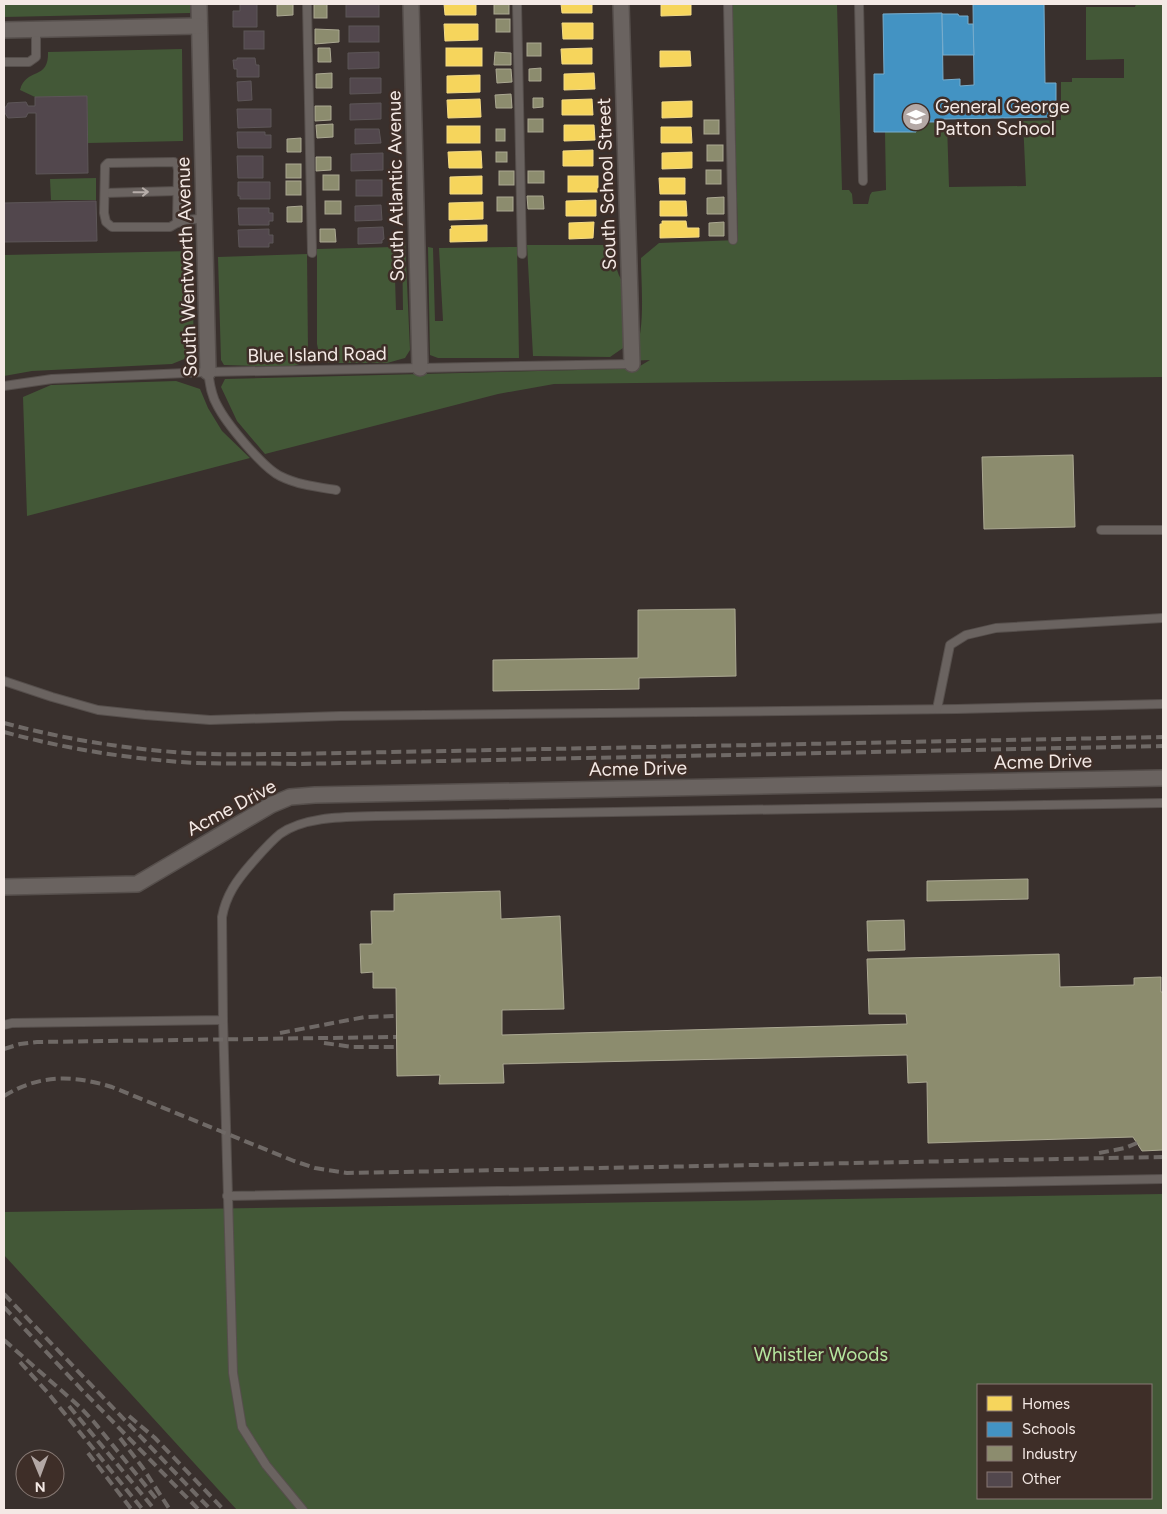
<svg xmlns="http://www.w3.org/2000/svg" width="1167" height="1514" viewBox="0 0 1167 1514" font-family="Figtree,sans-serif">
<rect width="100%" height="100%" fill="#39302d"/>
<!-- green -->
<g fill="#435837" fill-rule="evenodd">
<path d="M4,4H190V13L4,17Z"/>
<path d="M732,4H837L842,190H849L852,194L853,204H868L870,195L872,192L886,190L885,132H916V122L947,123L949,187L1026,186L1023,121L1061,120V82H1072V78H1124V59L1086,60V7H1135L1136,4H1163V377L554,384L498,394L265,454L237,421L221,387L225,379L618,369L640,366L650,360L626,361C629,359 633,356 634,353C646,333 641,283 641,258L659,243L738,240Z"/>
<path d="M182,49L183,141L88,143L87,96L35,97L20,90C26,67 49,81 48,52Z"/>
<path d="M96,178V200H51L50,179Z"/>
<path d="M405,239L410,350L405,358L387,363H327L320,358L317,344V249L394,247L396,310H403L402,240Z"/>
<path d="M527,245H614C615,260 615,274 626,286V333L623,348L610,357L533,356Z"/>
<path d="M428,247L433,248L435,321H443L439,248L517,247L519,358H438L430,355Z"/>
<path d="M192,251L194,355L172,364L32,371L4,376V255Z"/>
<path d="M307,254L308,353L303,363L290,367L224,365L221,360L218,257Z"/>
<path d="M176,381L200,389L208,408L222,431L250,458L27,516L23,397L51,385Z"/>
<path d="M1163,1194V1510H237L4,1255V1212ZM978,1385H1151V1498H978Z"/>
</g>
<!-- homes -->
<g fill="#f6d55c" stroke="#f5db85">
<path d="M444,4H476V15H445Z"/>
<path d="M561,4H592V13H562Z"/>
<path d="M661,4H691V15L661,16Z"/>
<path d="M562,23H593V39H563Z"/>
<path d="M444,24H478V40L445,41Z"/>
<rect x="446" y="48" width="36" height="18"/>
<path d="M592,48V64H562L561,49Z"/>
<path d="M660,51H690L691,66L660,67Z"/>
<path d="M594,73L595,89L564,90V74Z"/>
<path d="M480,75V92L447,93V76Z"/>
<path d="M480,99L481,117L448,118L447,100Z"/>
<path d="M592,99L593,115H562V100Z"/>
<path d="M692,101V117L662,118V102Z"/>
<path d="M564,125H594L595,140L564,141Z"/>
<rect x="447" y="126" width="33" height="17"/>
<path d="M661,127H691L692,143H661Z"/>
<path d="M593,150V166H563V151Z"/>
<path d="M481,151L482,168H449L448,152Z"/>
<path d="M692,152V168L662,169V153Z"/>
<path d="M482,176V194H450V177Z"/>
<rect x="568" y="176" width="30" height="16"/>
<path d="M659,178H685V194H660Z"/>
<path d="M596,200V216H566V201Z"/>
<path d="M660,201H686L687,216H660Z"/>
<path d="M483,202V219L449,220V203Z"/>
<path d="M662,221H686L687,228H699V237L660,238V224H662Z"/>
<path d="M594,222L593,238L569,239V223Z"/>
<path d="M487,225V241L450,242V229H452L451,226Z"/>
</g>
<!-- schools -->
<g fill="#4393c3" stroke="#78adcd">
<path d="M973,4H1044L1045,83H1056V117L944,119V122H916V132H874V74H884L883,14L942,13L943,80L960,79V86L974,85Z"/>
<path d="M942,14H958L959,16H968V24H973L974,55H943Z"/>
</g>
<!-- industry -->
<g fill="#8c8c6e" stroke="#aba892">
<path d="M277,4H293V15L277,16Z"/>
<rect x="314" y="4" width="13" height="14"/>
<rect x="494" y="4" width="15" height="10"/>
<rect x="496" y="19" width="14" height="13"/>
<path d="M315,29L339,30V42L315,44Z"/>
<rect x="527" y="43" width="14" height="13"/>
<path d="M318,48H330L331,62H318Z"/>
<path d="M495,52L511,53V65H494Z"/>
<path d="M541,68V81H529V69Z"/>
<path d="M496,69H511L512,82L497,83Z"/>
<path d="M332,73V88H316V74Z"/>
<path d="M511,94L512,108H496L495,95Z"/>
<path d="M533,98H543V107L533,108Z"/>
<path d="M315,106H331V120L315,121Z"/>
<rect x="528" y="119" width="15" height="13"/>
<rect x="704" y="120" width="15" height="14"/>
<path d="M333,124V137L317,138L316,125Z"/>
<rect x="496" y="129" width="9" height="12"/>
<path d="M301,138V152H287V139Z"/>
<rect x="707" y="145" width="16" height="16"/>
<rect x="496" y="152" width="11" height="10"/>
<path d="M316,157H331V170L316,171Z"/>
<rect x="286" y="164" width="15" height="14"/>
<rect x="706" y="170" width="15" height="14"/>
<rect x="499" y="171" width="15" height="14"/>
<rect x="528" y="171" width="16" height="12"/>
<rect x="323" y="175" width="16" height="15"/>
<rect x="286" y="181" width="15" height="14"/>
<path d="M527,196H543L544,209H528Z"/>
<rect x="497" y="197" width="16" height="14"/>
<path d="M724,197V214H707V198Z"/>
<rect x="325" y="201" width="16" height="13"/>
<path d="M302,206V222H287V207Z"/>
<path d="M724,222V236H709V223Z"/>
<path d="M320,229H335L336,242H320Z"/>
<path d="M1073,455L1075,527L984,529L982,457Z"/>
<path d="M735,609L736,676L639,678V689L493,691V660L638,658V610Z"/>
<path d="M1028,879V899L927,901V881Z"/>
<path d="M500,891L501,919L560,916L564,1009L502,1010V1035L907,1024L906,1014H869L867,959L1059,954L1060,987L1134,985V978L1161,977V992H1163V1150L1142,1151L1133,1137L928,1143L927,1082L908,1083L907,1055L503,1064L504,1083L439,1084L440,1075L397,1076L396,988H373V972L361,973L360,944H372L371,911H394V894Z"/>
<path d="M904,920L905,950L868,951L867,921Z"/>
</g>
<!-- building -->
<g fill="#52474d" stroke="#5d5658">
<path d="M240,4H257V27H233V11H240Z"/>
<rect x="346" y="4" width="33" height="13"/>
<rect x="349" y="26" width="30" height="16"/>
<rect x="244" y="31" width="20" height="18"/>
<path d="M379,52V68L348,69V53Z"/>
<path d="M237,58H255L256,65H259V77H237V69H234L233,60H237Z"/>
<path d="M350,78H381V93L350,94Z"/>
<path d="M251,81L252,100L238,101L237,82Z"/>
<path d="M87,96L88,173L36,174V113H28L26,117L8,118L5,113H4V107H6L8,103L26,102L28,106H35V97Z"/>
<path d="M381,103V119L350,120V104Z"/>
<path d="M237,109H271V127L238,128Z"/>
<path d="M355,129H379L381,143L355,144Z"/>
<path d="M237,132H265V135H271V148H238Z"/>
<path d="M383,153V170L351,171V154Z"/>
<path d="M237,156H263V178H238Z"/>
<rect x="356" y="180" width="26" height="16"/>
<path d="M238,182H270V199H240V196H238Z"/>
<path d="M96,201L97,241L4,242V203Z"/>
<path d="M381,205L382,220L355,221V206Z"/>
<path d="M238,208H269V213H273V221H269V225H239Z"/>
<path d="M383,227L384,239L382,240V243L358,244V228Z"/>
<path d="M269,229V235H273V243H269V247H239L238,230Z"/>
</g>
<g fill="none" stroke-linecap="round" stroke-linejoin="round">
<!-- lane casing -->
<g stroke="#564f4c" stroke-width="10">
<g id="lane">
<path d="M307,4L312,253"/>
<path d="M517,4L522,254"/>
<path d="M728,4L733,240"/>
<path d="M859,4L863,181"/>
<path d="M4,62H29L36,57V29"/>
<path d="M105,193L177,191"/>
<path d="M177,223L178,170L177,165L174,162L108,163L105,166L104,213L106,222L112,227H170C181,220 191,219 204,219"/>
<path d="M208,372C210,384 211,395 217,405C226,423 263,468 280,476C298,485 317,487 336,490"/>
<path d="M4,386L52,379L208,372L632,364"/>
<path d="M1101,530H1163"/>
<path d="M4,681L52,697L98,710L145,715L210,720L340,716L957,709L1163,704"/>
<path d="M937,709L950,645L966,635L996,628L1163,618"/>
<path d="M223,1020L233,1373L242,1427L266,1465L303,1510"/>
<path d="M4,1025L12,1023L223,1020L222,917C226,895 237,880 251,864C260,854 269,843 280,834C305,816 347,817 377,816L1163,803"/>
<path d="M227,1196L1163,1179"/>
</g>
</g>
<!-- street casing -->
<g stroke="#564f4c" stroke-width="18">
<g id="street">
<path d="M199,4L208,372"/>
<path d="M411,4L420,368"/>
<path d="M621,4L632,364"/>
<path d="M4,30L199,26"/>
<path d="M4,887L137,884L271,805L290,797L315,795L1163,778"/>
</g>
</g>
<!-- lane -->
<use href="#lane" stroke="#6a6360" stroke-width="8"/>
<!-- street -->
<use href="#street" stroke="#6a6360" stroke-width="15"/>
<!-- rail -->
<g stroke="#6f6966" stroke-width="4" stroke-dasharray="10 5" stroke-linecap="butt">
<path d="M4,723C64,739 125,749 188,753C222,755 256,754 291,754L1163,737"/>
<path d="M4,732C66,749 130,759 195,763C229,764 264,763 298,764L1163,746"/>
<path d="M280,1033L365,1017L396,1016"/>
<path d="M324,1043L353,1047H397"/>
<path d="M4,1049L20,1044L37,1042L396,1037"/>
<path d="M4,1096C40,1074 73,1075 112,1087L294,1161L315,1168L347,1173L1163,1157"/>
<path d="M1099,1153L1125,1148L1137,1143"/>
<path d="M4,1294L211,1510"/>
<path d="M4,1307L83,1391L199,1510"/>
<path d="M4,1340L80,1407L94,1422L158,1501"/>
<path d="M20,1362L48,1393L143,1510"/>
<path d="M69,1406L155,1510"/>
<path d="M129,1416L155,1438L224,1510"/>
<path d="M120,1438L143,1468L170,1510"/>
<path d="M88,1453L132,1510"/>
</g>
</g>
<!-- one-way arrows -->
<defs><path id="oneway-shaft" d="M-6 0H5M1.5-3L5.5 0L1.5 3" fill="none" stroke-width="1.6" stroke-linecap="round" stroke-linejoin="round" transform="scale(1.25)"/></defs>
<use stroke="#b6ada9" href="#oneway-shaft" transform="translate(141 192) rotate(-1)"/>
<!-- icons -->
<defs>
<g id="school-disc" transform="scale(1.4375)"><circle r="9.5" fill="#b3a8a5" stroke="#3e2e28"/><path d="M0-5L7-2L0 1L-7-2ZM-4 1L0 2.5L4 1V4Q0 6-4 4Z" fill="#fff"/></g>
</defs>
<g fill-rule="evenodd">
<use href="#school-disc" x="916" y="117"/>
</g>
<g text-anchor="middle" stroke-width="5" stroke-linejoin="round" paint-order="stroke">
<!-- poi labels -->
<g font-size="19" fill="#f4e9e5" stroke="#3e2e28" text-anchor="start">
<text x="935" y="113">General George<tspan x="935" dy="22">Patton School</tspan></text>
</g>
<!-- street labels -->
<g font-size="19" fill="#f4e9e5" stroke="#3e2e28">
<text transform="translate(606 184) rotate(-92)" y="7">South School Street</text>
<text transform="translate(395 186) rotate(-91)" y="7">South Atlantic Avenue</text>
<text transform="translate(186 267) rotate(-92)" y="7">South Wentworth Avenue</text>
<text transform="translate(317 354) rotate(-1)" y="7">Blue Island Road</text>
<text transform="translate(1043 761) rotate(-1)" y="7">Acme Drive</text>
<text transform="translate(638 768) rotate(-1)" y="7">Acme Drive</text>
<text transform="translate(231 807) rotate(-28)" y="7">Acme Drive</text>
</g>
<!-- park labels -->
<g font-size="19" fill="#b5e69f" stroke="#3e2e28">
<text x="821" y="1361">Whistler Woods</text>
</g>
</g>
<!-- border -->
<rect width="1167" height="1514" fill="none" stroke="#f4e9e5" stroke-width="10"/>
<!-- legend -->
<rect x="977" y="1384" width="175" height="115" fill="#3e2e28" stroke="#877974"/>
<rect x="987" y="1396" width="25" height="15" fill="#f6d55c" stroke="#877974"/>
<text x="1022" y="1409" font-size="15" fill="#f4e9e5">Homes</text>
<rect x="987" y="1422" width="25" height="15" fill="#4393c3" stroke="#877974"/>
<text x="1022" y="1434" font-size="15" fill="#f4e9e5">Schools</text>
<rect x="987" y="1446" width="25" height="15" fill="#8c8c6e" stroke="#877974"/>
<text x="1022" y="1459" font-size="15" fill="#f4e9e5">Industry</text>
<rect x="987" y="1472" width="25" height="15" fill="#52474d" stroke="#877974"/>
<text x="1022" y="1484" font-size="15" fill="#f4e9e5">Other</text>
<!-- north arrow -->
<g transform="translate(40 1474) rotate(179)"><circle r="24" fill="#3e2e28" stroke="#877974"/>
<path d="M0-4L9 19L0 12L-9 19Z" fill="#b3a8a5"/>
<text y="-8" font-size="14" font-weight="bold" text-anchor="middle" fill="#f4e9e5">N</text>
</g>
</svg>
